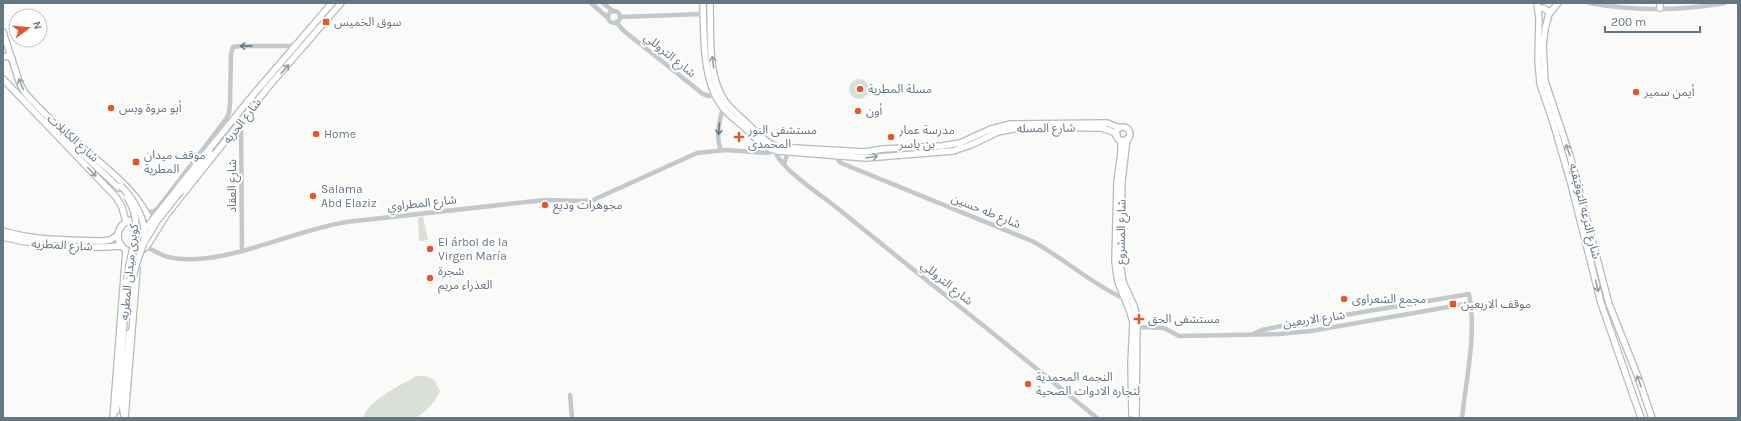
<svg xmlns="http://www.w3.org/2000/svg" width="1741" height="421" viewBox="0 0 1741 421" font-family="Karla,'Noto Sans Arabic',sans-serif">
<rect width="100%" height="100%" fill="#fafaf8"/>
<!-- green -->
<g fill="#dadfd7">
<circle cx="859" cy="89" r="10"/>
<path d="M423,216L428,240L421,241L419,240L418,218Z"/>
<path d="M416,376H425L434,380L440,391C435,402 425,414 414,418C406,420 373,418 363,418C368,400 400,386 416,376Z"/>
</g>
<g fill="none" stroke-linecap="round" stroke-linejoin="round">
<!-- major casing -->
<g stroke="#b5babe" stroke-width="8">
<g id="major">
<path d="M703,3C704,34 702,79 721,105C727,114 737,121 745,128C755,138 764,148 778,151L866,158L953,151L971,145L998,132L1023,127L1101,128L1111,131L1117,135"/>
<path d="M710,3C711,33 707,76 725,101C731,110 741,117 749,125C757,133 766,143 777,147L865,152L883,149L942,146L960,143L991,129L1011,124L1107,123L1120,128"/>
<path d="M1537,3L1539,18L1538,59L1540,84L1553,122L1571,184L1601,303L1641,418"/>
<path d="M1558,3L1549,14L1545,29L1543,46L1545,81L1570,156L1609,304L1638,377L1652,418"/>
<path d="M1660,3V8"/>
<path d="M1538,9L1543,8L1550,12"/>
<path d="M3,32L20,84L25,93C42,112 61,130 81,146C107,169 139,191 152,225"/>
<path d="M3,57L8,56L12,59"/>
<path d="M3,79L116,197L122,207L126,222"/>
<path d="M54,127L119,188"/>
<circle cx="1123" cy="134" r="7"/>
<path d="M1127,139L1122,181L1120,263L1123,282L1134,306L1137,317L1136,418"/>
<path d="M1121,140V153L1117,182L1115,262L1118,282L1130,312L1133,322L1131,364L1132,414"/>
<path d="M178,188L248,101L332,3"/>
<path d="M181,191L211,154"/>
<circle cx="134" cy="236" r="16"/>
<path d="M3,231C36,241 69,240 103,241L110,240L118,235"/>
<path d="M3,237C41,247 83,249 122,246"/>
<path d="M149,243L167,214L269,86L341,3"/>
<path d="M116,411L118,401L127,280"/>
<path d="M124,416L122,402L129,333"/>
<path d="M113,418L126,250"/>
<path d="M125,418L137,269"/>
</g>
</g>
<!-- minor -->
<g stroke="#c3c8cc" stroke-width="4.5">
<path d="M591,3L608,18"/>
<path d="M603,3L613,11"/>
<path d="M1589,3C1634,11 1680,11 1725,3"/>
<circle cx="614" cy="17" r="6"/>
<path d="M620,17L703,14"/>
<path d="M616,22L624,31L703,94L709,96L715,95"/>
<path d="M241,122L242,250"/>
<path d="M721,150C716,138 719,121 723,109"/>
<path d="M834,155L841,163L1032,241C1064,258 1091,284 1125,299"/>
<path d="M784,164L788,152"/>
<path d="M145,211L153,212L158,208L226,119L229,113L230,104L231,53L233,47L241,46H290L297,43"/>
<path d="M146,247C153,250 161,255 168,257C220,269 293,230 346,222L545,200L583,201L593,200L697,153L726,150L768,153L775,150C777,166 822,196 836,207C923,278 1011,347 1097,418"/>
<path d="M1137,327L1164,328L1179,336L1279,334L1311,331L1471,303"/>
<path d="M1253,334L1262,330L1286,325L1469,294C1477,334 1466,378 1462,418"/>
<path d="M570,395L572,418"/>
</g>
<!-- major -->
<use href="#major" stroke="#fff" stroke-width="5.5"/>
<!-- major-bridge casing -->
<g stroke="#b5babe" stroke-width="8" stroke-linecap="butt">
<g id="major-bridge">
<path d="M121,186C135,201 149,223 143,245C139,257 134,267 133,280"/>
<path d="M127,197C146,227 129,249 127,280"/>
<path d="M143,232L178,188"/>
<path d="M145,241L157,221L181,191"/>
</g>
</g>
<!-- major-bridge -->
<use href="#major-bridge" stroke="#fff" stroke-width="5.5"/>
</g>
<!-- one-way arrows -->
<defs><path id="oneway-shaft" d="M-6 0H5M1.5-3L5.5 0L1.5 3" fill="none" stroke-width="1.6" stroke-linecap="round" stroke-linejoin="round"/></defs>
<g stroke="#6a7a87">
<use href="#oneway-shaft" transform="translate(246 46) rotate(179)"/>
<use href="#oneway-shaft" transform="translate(719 129) rotate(95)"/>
</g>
<g stroke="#939fa8">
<use href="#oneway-shaft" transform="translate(713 62) rotate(-96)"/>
<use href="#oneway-shaft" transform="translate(285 69) rotate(-48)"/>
<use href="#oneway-shaft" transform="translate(21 84) rotate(-112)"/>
<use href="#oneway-shaft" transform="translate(1568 150) rotate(-109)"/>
<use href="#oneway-shaft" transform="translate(872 157) rotate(-8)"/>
<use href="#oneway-shaft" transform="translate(92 172) rotate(46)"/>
<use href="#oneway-shaft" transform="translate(1597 286) rotate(77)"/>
<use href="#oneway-shaft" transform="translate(1639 381) rotate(-110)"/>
</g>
<!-- markers -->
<g fill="#e4572e" stroke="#fff" stroke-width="1.5">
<rect x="322" y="18" width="8" height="8" rx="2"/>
<circle cx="860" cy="89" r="4"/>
<circle cx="1636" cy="92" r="4"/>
<circle cx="111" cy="108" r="4"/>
<circle cx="858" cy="111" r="4"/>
<circle cx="316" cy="134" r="4"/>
<path d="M737 131h4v4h4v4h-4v4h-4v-4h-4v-4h4z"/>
<circle cx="891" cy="137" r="4"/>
<rect x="132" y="158" width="8" height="8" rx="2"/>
<circle cx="313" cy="196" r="4"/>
<circle cx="545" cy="205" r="4"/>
<circle cx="430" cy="249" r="4"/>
<circle cx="430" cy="278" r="4"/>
<circle cx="1344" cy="299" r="4"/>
<rect x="1449" y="300" width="8" height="8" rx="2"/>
<path d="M1137 313h4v4h4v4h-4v4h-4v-4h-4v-4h4z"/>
<circle cx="1028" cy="384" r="4"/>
</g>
<g text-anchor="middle" stroke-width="4" stroke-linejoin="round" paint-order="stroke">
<!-- poi labels -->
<g font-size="12" fill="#657683" stroke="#fff" text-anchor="start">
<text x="334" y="26">سوق الخميس</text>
<text x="868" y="93">مسلة المطرية</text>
<text x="1644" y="96">أيمن سمير</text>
<text x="119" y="112">أبو مروة وبس</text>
<text x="866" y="115">أون</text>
<text x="748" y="134">مستشفى النور<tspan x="748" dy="14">المحمدى</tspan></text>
<text x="899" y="134">مدرسة عمار<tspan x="899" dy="14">بن ياسر</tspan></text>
<text x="324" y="138">Home</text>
<text x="144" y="159">موقف ميدان<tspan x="144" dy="14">المطرية</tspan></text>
<text x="321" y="193">Salama<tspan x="321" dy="14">Abd Elaziz</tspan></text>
<text x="553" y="209">مجوهرات وديع</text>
<text x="438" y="246">El árbol de la<tspan x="438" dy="14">Virgen María</tspan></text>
<text x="438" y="275">شجرة<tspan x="438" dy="14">العذراء مريم</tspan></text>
<text x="1352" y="303">مجمع الشعراوى</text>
<text x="1461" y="308">موقف الاربعين</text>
<text x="1148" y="323">مستشفى الحق</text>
<text x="1036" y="381">النجمه المحمدية<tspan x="1036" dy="14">لتجاره الادوات الصحية</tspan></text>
</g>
<!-- street labels -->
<g font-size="12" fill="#657683" stroke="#fff">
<text transform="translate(670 55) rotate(39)" y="4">شارع التروللي</text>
<text transform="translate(242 121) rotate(-52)" y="4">شارع الحريه</text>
<text transform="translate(1046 128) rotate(-1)" y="4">شارع المسله</text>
<text transform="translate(73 138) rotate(42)" y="4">شارع الكابلات</text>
<text transform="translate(232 186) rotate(-90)" y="4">شارع العقاد</text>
<text transform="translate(422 203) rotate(-6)" y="4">شارع المطراوي</text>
<text transform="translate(986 211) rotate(22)" y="4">شارع طه حسين</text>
<text transform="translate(1585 211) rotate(76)" y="4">شارع الترعه التوفيقيه</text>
<text transform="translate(1121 232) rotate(-89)" y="4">شارع المشروع</text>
<text transform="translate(62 245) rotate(3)" y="4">شارع المطريه</text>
<text transform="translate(129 272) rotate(-84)" y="4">كوبرى ميدان المطريه</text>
<text transform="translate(947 283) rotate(39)" y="4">شارع التروللي</text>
<text transform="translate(1314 319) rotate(-8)" y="4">شارع الاربعين</text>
</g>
</g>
<!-- border -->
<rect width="1741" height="421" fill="none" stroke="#657683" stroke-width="8"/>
<!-- north arrow -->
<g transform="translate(28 28) rotate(74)"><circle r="19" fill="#ffffff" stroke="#c1c8cd"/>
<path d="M0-3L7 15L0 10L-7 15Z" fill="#e4572e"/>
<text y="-6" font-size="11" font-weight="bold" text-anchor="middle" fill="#657683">N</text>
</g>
<!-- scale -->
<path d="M1605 26v6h95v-6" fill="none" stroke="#657683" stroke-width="2"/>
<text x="1611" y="26" font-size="12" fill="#657683" stroke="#ffffff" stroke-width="3" paint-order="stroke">200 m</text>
</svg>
